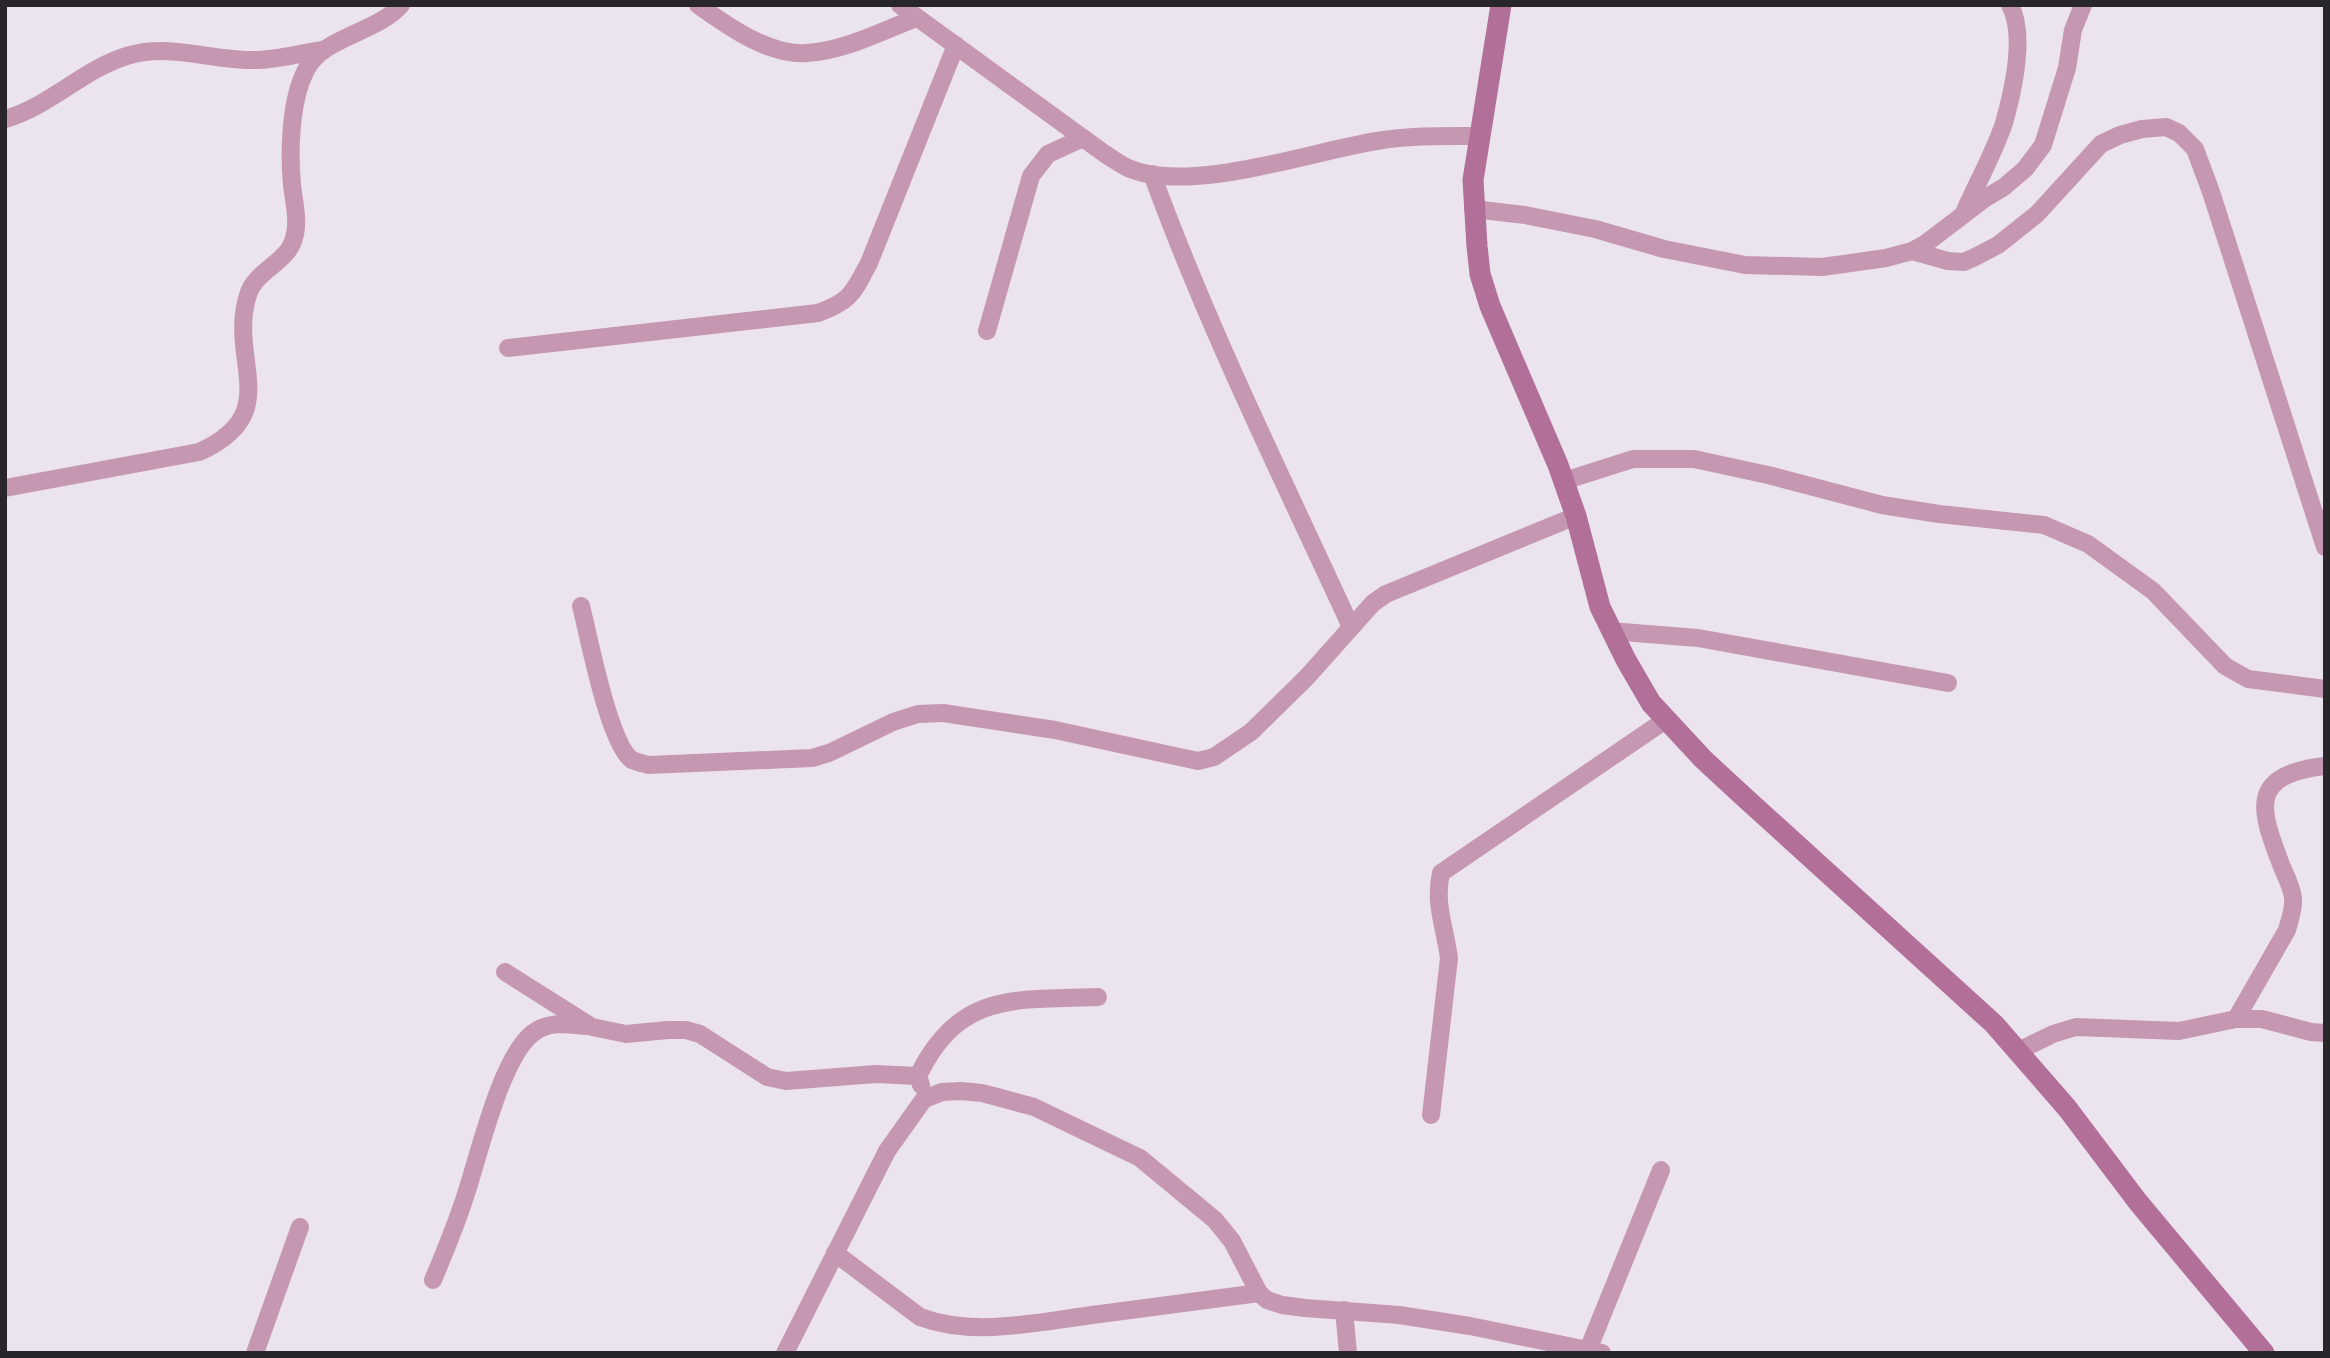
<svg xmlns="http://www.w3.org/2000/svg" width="2330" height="1358" viewBox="0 0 2330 1358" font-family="Rubik,sans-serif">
<rect width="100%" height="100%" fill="#ebe4ef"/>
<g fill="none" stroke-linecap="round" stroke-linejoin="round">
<!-- street -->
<g stroke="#c697b2" stroke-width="18">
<path d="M698,5C728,26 769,56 807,53C844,51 882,31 916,18"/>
<path d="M900,5L1105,154C1113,159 1120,164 1128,168C1189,195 1312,151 1377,141C1411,135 1445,136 1479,136"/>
<path d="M5,119C51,106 84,68 130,55C173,43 215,62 259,60C280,59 302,53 323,50"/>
<path d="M1152,174C1208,328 1282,477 1351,627"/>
<path d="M1473,209L1525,215L1595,229L1664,249L1745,265L1822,267L1886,258L1912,251L1925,244L1984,199L2004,187L2025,169L2043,145L2067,68L2073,30L2083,5"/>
<path d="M1964,213C1977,183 1994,153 2004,123C2013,91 2026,35 2010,5"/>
<path d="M1912,251L1948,261L1964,262L1975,257L1998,245L2037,214L2101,144L2120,135L2142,129L2166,127L2179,133L2195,149L2211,192L2325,547"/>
<path d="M987,331L1031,176L1048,154L1083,138"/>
<path d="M508,348L818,313C851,301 853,293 869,263L956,45"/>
<path d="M1564,481L1633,459H1694L1768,475L1882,505L1939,514L2044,525L2088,544L2153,591L2225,666L2248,679L2325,689"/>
<path d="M5,488L199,452C286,413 227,360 248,295C255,270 288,263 294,238C299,222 294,202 292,185C289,151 290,101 306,70C322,37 377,33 401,5"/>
<path d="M581,606C589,637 609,744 632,760C636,762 643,763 648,765L812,758L829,753L893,722L918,714L943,713L1055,730L1198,761L1214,757L1251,732L1307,677L1373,603L1386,594L1576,516"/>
<path d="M1610,631L1698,638L1948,683"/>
<path d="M505,972L592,1027L626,1034L668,1030H686L700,1034L767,1077L786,1081L876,1074L918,1076"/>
<path d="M2236,1019L2287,930C2290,919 2294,909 2293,898C2292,888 2286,876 2282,867C2260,810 2247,775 2325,766"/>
<path d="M2018,1051L2053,1034L2076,1027L2179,1031L2236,1019H2262L2311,1032L2325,1033"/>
<path d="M921,1085L918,1076C959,991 1016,1000 1098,997"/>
<path d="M1431,1115L1449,958C1445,927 1434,904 1441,873L1667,719"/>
<path d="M835,1253L920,1317C976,1338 1042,1321 1100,1314C1153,1307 1206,1300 1259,1293"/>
<path d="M433,1280C444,1254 455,1227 464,1200C478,1160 500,1058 533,1033C549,1021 566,1024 585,1026"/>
<path d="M1344,1310L1348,1353"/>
<path d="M1588,1350L1661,1170"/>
<path d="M255,1353L300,1227"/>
<path d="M785,1353L887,1151L924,1099L942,1092L961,1091L982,1093L1034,1107L1140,1158L1215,1220L1232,1241L1259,1293L1267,1300L1282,1305L1305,1308L1399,1315L1470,1326L1602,1353"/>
</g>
<!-- secondary -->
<path stroke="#b26f98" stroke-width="21" d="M1501,5L1473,180L1477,246L1480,274L1490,306L1558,465L1576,516L1600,607L1626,660L1651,703L1703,759L1743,796L1994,1024L2067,1108L2138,1202L2264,1353"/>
</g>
<!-- border -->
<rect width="2330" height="1358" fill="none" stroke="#29262b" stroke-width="14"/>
</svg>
